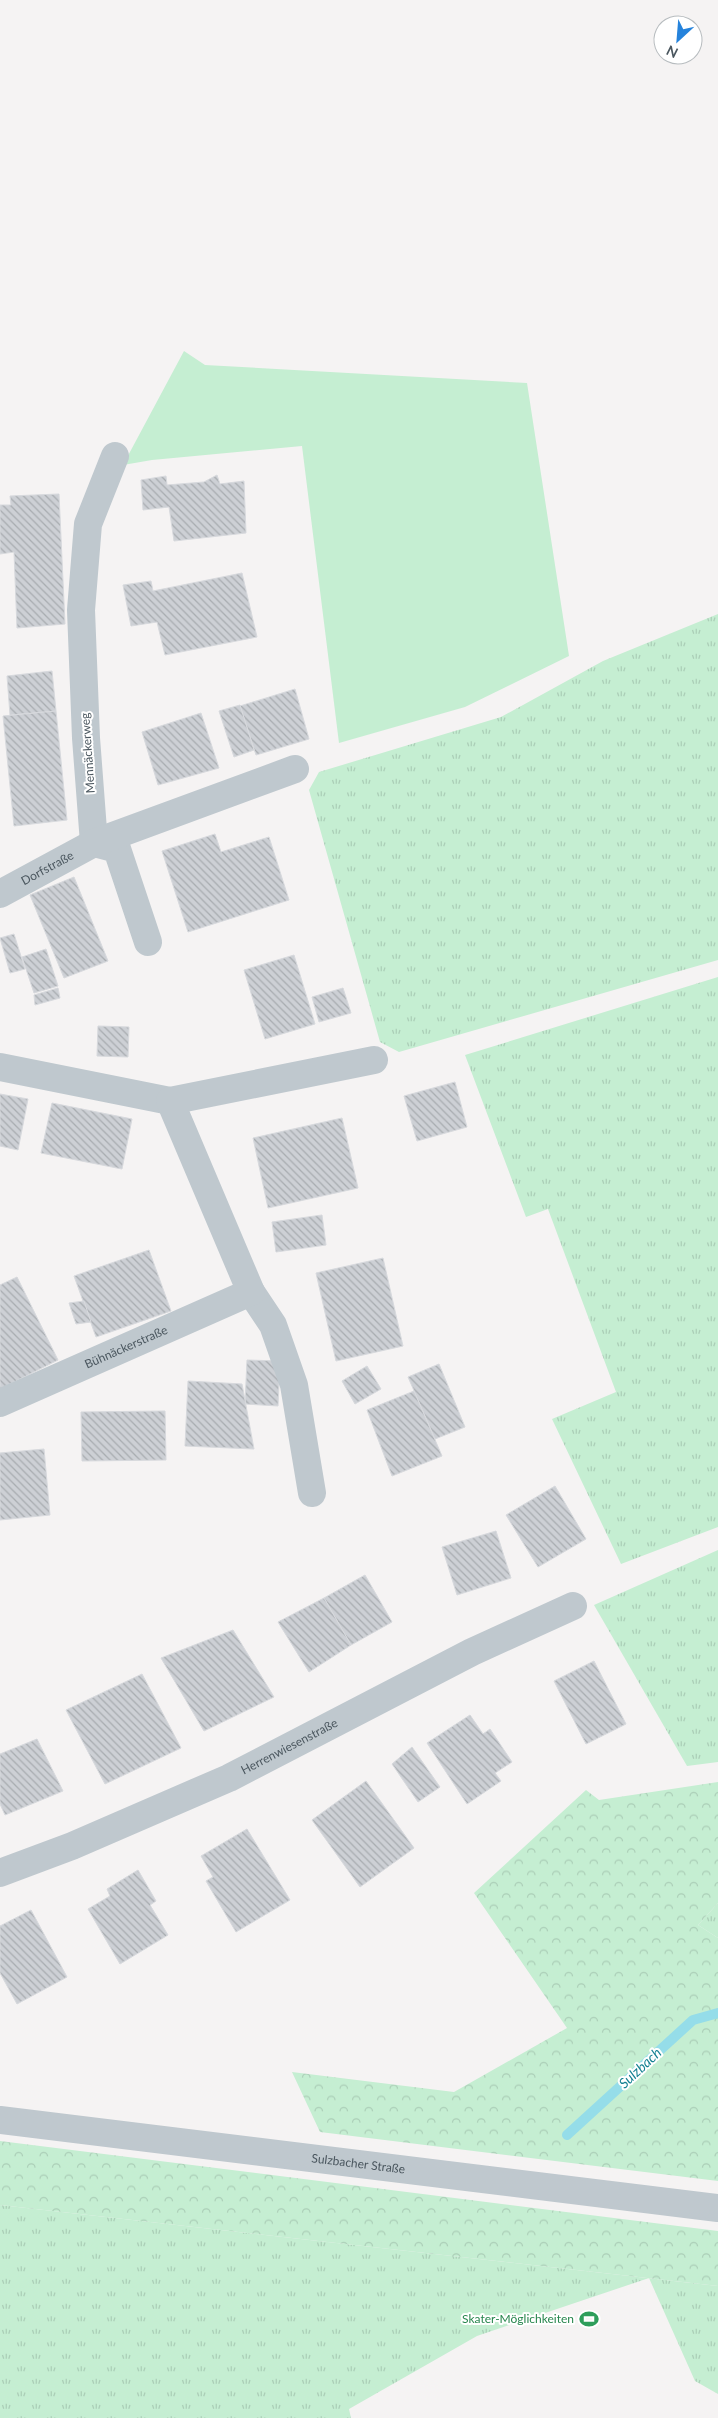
<svg xmlns="http://www.w3.org/2000/svg" width="718" height="2418" viewBox="0 0 718 2418" font-family="Lato,sans-serif">
<defs>
<pattern id="grass-tufts" width="24" height="20" patternUnits="userSpaceOnUse" patternTransform="scale(1.25)"><rect width="24" height="20" fill="#c5eed2"/><path d="M3 7l-1-3M5 7V3M7 7l1-3M15 17l-1-3M17 17v-4M19 17l1-3" fill="none" stroke="#abceb7"/></pattern>
<pattern id="forest-crowns" width="20" height="18" patternUnits="userSpaceOnUse" patternTransform="scale(1.25)"><rect width="20" height="18" fill="#c5eed2"/><path d="M2 6a3 3 0 1 1 6 0M12 15a3 3 0 1 1 6 0" fill="none" stroke="#abceb7"/></pattern>
<pattern id="building-back-hatch" width="6" height="6" patternUnits="userSpaceOnUse" patternTransform="scale(1.25)"><rect width="6" height="6" fill="#cdd0d5"/><path d="M-1 5l2 2M0 0l6 6M5-1l2 2" fill="none" stroke="#a8acb0"/></pattern>
</defs>
<rect width="100%" height="100%" fill="#f5f3f3"/>
<!-- grass -->
<g fill="url(#grass-tufts)">
<path d="M718,614V960L399,1052L380,1042L309,790L319,772L501,717L603,661Z"/>
<path d="M718,977V1527L621,1564L552,1419L616,1392L548,1209L526,1217L465,1055Z"/>
<path d="M718,1550V1762L687,1766L594,1605Z"/>
<path d="M718,1903V1938L698,1925Z"/>
<path d="M0,2205L718,2286V2394L695,2381L649,2278L477,2336L349,2409L351,2418H0Z"/>
</g>
<!-- forest -->
<g fill="url(#forest-crowns)">
<path d="M718,1782V1903L698,1925L718,1938V2181L320,2132L292,2072L454,2092L567,2028L474,1893L586,1790L599,1800Z"/>
<path d="M0,2141L718,2231V2286L0,2205Z"/>
</g>
<!-- garden -->
<path fill="#c5eed2" d="M184,351L205,365L527,383L569,656L465,707L339,743L302,446L152,460L123,465Z"/>
<g fill="none" stroke-linecap="round" stroke-linejoin="round">
<!-- stream -->
<path stroke="#95dde9" stroke-width="10" d="M567,2135L693,2020L718,2013"/>
</g>
<!-- building -->
<g fill="url(#building-back-hatch)" stroke="#d7d9dd">
<path d="M217,475L220,484L244,481L246,533L174,541L169,507L143,510L141,480L166,476L167,485L204,482Z"/>
<path d="M59,494L65,624L17,628L14,552L0,554V505H11L10,496Z"/>
<path d="M242,573L257,637L165,655L157,622L131,626L123,585L151,581L153,591Z"/>
<path d="M52,671L56,711L10,715L7,676Z"/>
<path d="M295,689L309,739L256,755L240,706Z"/>
<path d="M240,705L254,750L234,757L219,711Z"/>
<path d="M56,711L67,820L14,826L3,716Z"/>
<path d="M201,713L219,768L158,785L142,732Z"/>
<path d="M215,834L221,852L269,837L289,900L188,932L162,851Z"/>
<path d="M74,877L108,961L64,978L30,895Z"/>
<path d="M14,934L25,969L10,973L0,938Z"/>
<path d="M46,949L58,986L34,993L22,957Z"/>
<path d="M294,955L315,1024L265,1039L244,970Z"/>
<path d="M58,988L60,998L35,1005L34,995Z"/>
<path d="M343,988L351,1013L319,1022L312,997Z"/>
<path d="M98,1026L129,1027L128,1057L97,1056Z"/>
<path d="M455,1082L467,1127L417,1141L404,1096Z"/>
<path d="M0,1094L28,1099L18,1150L0,1146Z"/>
<path d="M52,1103L132,1119L122,1169L41,1153Z"/>
<path d="M342,1118L358,1188L268,1208L253,1138Z"/>
<path d="M322,1215L326,1245L276,1252L272,1222Z"/>
<path d="M149,1250L171,1311L96,1337L74,1276Z"/>
<path d="M383,1258L403,1346L336,1361L316,1273Z"/>
<path d="M17,1277L58,1360L0,1389V1285Z"/>
<path d="M84,1301L91,1322L76,1324L69,1303Z"/>
<path d="M247,1360L280,1361L278,1406L245,1404Z"/>
<path d="M439,1364L465,1427L435,1439L408,1377Z"/>
<path d="M367,1366L381,1389L355,1404L342,1381Z"/>
<path d="M188,1381L242,1384L254,1449L185,1446Z"/>
<path d="M414,1391L442,1456L392,1476L367,1410Z"/>
<path d="M165,1411L166,1460L82,1461L81,1412Z"/>
<path d="M44,1449L50,1515L0,1520V1453Z"/>
<path d="M555,1486L586,1539L538,1567L506,1515Z"/>
<path d="M496,1531L511,1578L457,1595L442,1547Z"/>
<path d="M365,1575L392,1622L351,1645L324,1598Z"/>
<path d="M324,1598L351,1645L309,1672L278,1622Z"/>
<path d="M233,1630L274,1697L204,1731L161,1658Z"/>
<path d="M594,1661L626,1724L586,1744L554,1681Z"/>
<path d="M142,1674L181,1748L105,1784L66,1710Z"/>
<path d="M470,1715L483,1734L490,1729L512,1762L495,1773L501,1781L467,1804L427,1743Z"/>
<path d="M37,1739L63,1791L5,1815L0,1804V1754Z"/>
<path d="M412,1747L440,1787L418,1802L392,1764Z"/>
<path d="M366,1781L414,1848L360,1887L312,1820Z"/>
<path d="M247,1829L290,1900L236,1932L206,1881L213,1877L201,1856Z"/>
<path d="M138,1870L156,1901L150,1905L168,1935L120,1964L88,1909L110,1896L107,1889Z"/>
<path d="M31,1910L67,1977L17,2004L0,1973V1926Z"/>
</g>
<g fill="none" stroke-linecap="round" stroke-linejoin="round">
<!-- minor -->
<g stroke="#bfc8ce" stroke-width="28">
<path d="M94,843L86,738L81,610L88,524L115,456"/>
<path d="M94,843L117,849L148,942"/>
<path id="s1" d="M0,894L94,843L295,769"/>
<path d="M0,1067L170,1101"/>
<path d="M251,1292L273,1325L294,1385L312,1493"/>
<path id="s2" d="M0,1403L251,1292L170,1101L374,1060"/>
<path id="s3" d="M0,1873L72,1846L229,1778L472,1652L573,1606"/>
</g>
<!-- tertiary -->
<path stroke="#bfc8ce" stroke-width="28" id="s4" d="M0,2120L718,2208"/>
</g>
<!-- icons -->
<defs>
<g id="stadium-bare" transform="scale(1.5)"><path d="M0-5a6.5 5 0 1 0 0 10a6.5 5 0 1 0 0-10ZM-3.5-1.8h7v3.6h-7Z" fill="#2e9e5b" stroke="#fff" stroke-width="2.5" paint-order="stroke"/></g>
</defs>
<g fill-rule="evenodd">
<use href="#stadium-bare" x="589" y="2319"/>
</g>
<g text-anchor="middle" stroke-width="4" stroke-linejoin="round" paint-order="stroke">
<!-- street labels -->
<g font-size="12" fill="#4b575f" stroke="#fff">
<text transform="translate(88 753) rotate(-94)" y="4">Mennäckerweg</text>
<text dy="4" stroke="none"><textPath href="#s1" startOffset="54">Dorfstraße</textPath></text>
<text dy="4" stroke="none"><textPath href="#s2" startOffset="138">Bühnäckerstraße</textPath></text>
<text dy="4" stroke="none"><textPath href="#s3" startOffset="316">Herrenwiesenstraße</textPath></text>
<text dy="4" stroke="none"><textPath href="#s4" startOffset="361">Sulzbacher Straße</textPath></text>
</g>
<!-- leisure labels -->
<g font-size="12" fill="#27864d" stroke="#fff" text-anchor="end">
<text x="574" y="2323">Skater-Möglichkeiten</text>
</g>
<!-- water labels -->
<g font-size="14" font-style="italic" fill="#148192" stroke="#fff">
<text transform="translate(640 2068) rotate(-43)" y="5">Sulzbach</text>
</g>
</g>
<!-- north arrow -->
<g transform="translate(678 40) rotate(206)"><circle r="24" fill="#ffffff" stroke="#b7bcbf"/>
<path d="M0-4L9 19L0 12L-9 19Z" fill="#2583dc"/>
<text y="-8" font-size="14" font-weight="bold" text-anchor="middle" fill="#4b575f">N</text>
</g>
</svg>
